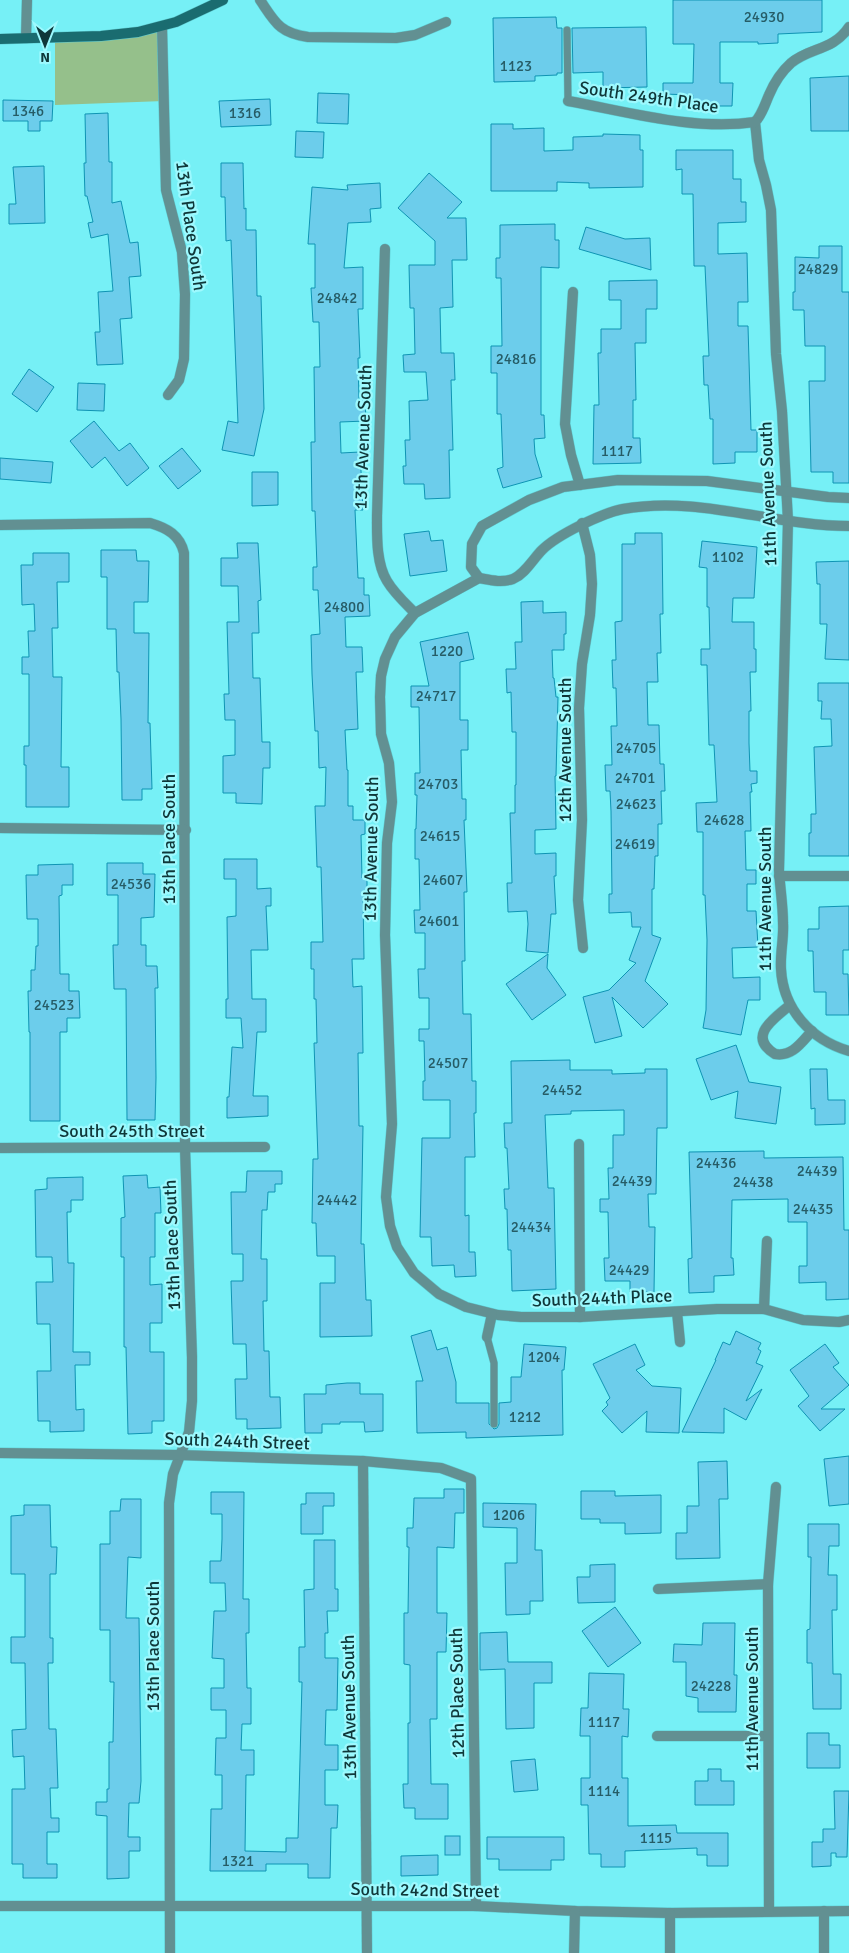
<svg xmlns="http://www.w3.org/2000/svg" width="849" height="1953" viewBox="0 0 849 1953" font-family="Signika,sans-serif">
<rect width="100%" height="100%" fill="#76f0f6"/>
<!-- green -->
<path fill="#95c08b" d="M162,27L164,101L55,105V37Z"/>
<!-- building -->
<g fill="#6ccdeb" stroke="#0f94b3">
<path d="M673,0H822V32L778,34V43L758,44V42H720V83H733L732,106H693V95L663,94V83H693L694,44H673Z"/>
<path d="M556,17L557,28H562V73H557V75L535,76V81L494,82L493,18Z"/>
<path d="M646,27L647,87L603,88V72L573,73L572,28Z"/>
<path d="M849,76V131H811L810,78Z"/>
<path d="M318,93L349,94L348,124L317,123Z"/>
<path d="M270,99L271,125L221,127L219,101Z"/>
<path d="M3,100L53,101L52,121H40V131H28V121H3Z"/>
<path d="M108,113L109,162H112V203L121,201L130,243L138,242L141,276L129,277L132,318L120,319L123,364L97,365L95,332H100L98,292L113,291L108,234L91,238L88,223L93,222L87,196H85L84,163H86L85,114Z"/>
<path d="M491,124H513V129L544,128V151L573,150V137L603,136V134L640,135V150H643V187L589,188V183L557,182V191H491Z"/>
<path d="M296,131L324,132L323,158L295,157Z"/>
<path d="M676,150H733V179H741V202H746V222L718,223V254L747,253L748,302H738V326H748L751,430H757V452H735V463L713,464V419H710L708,385H704L703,356H709L705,266H694L693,194H682V169L676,170Z"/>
<path d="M221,163H243L244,209L246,208V230H256L257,296H261L264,409L254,456L222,450L228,421L238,423L231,240L226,241L225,197H221Z"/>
<path d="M44,166L45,223L9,224V204H16L13,167Z"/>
<path d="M429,173L462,202L447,218H466L467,260H452L453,307L440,308L441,353H454L455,380H451L453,450H449L450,498L425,499L424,484H404L403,466H406L405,440H410L409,401L428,400L426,372H404L403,355L415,354L414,308H410L409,265H435V241L398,208Z"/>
<path d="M380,183L381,208L370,209L371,222L348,223L344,268L363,267V309H358L360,358H358L359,400H365L366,421L340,422L341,453L360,452L363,510H355L358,578H364V595H369L370,616L345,617L346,647H362L363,672H356L358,729L345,730L347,770H348V806H353V820H365V834L361,835L362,878H367V896H363L364,959H352L353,987L362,986L363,1053H358L359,1126H363L361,1244H364L366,1300H371L372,1336L320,1337V1283H335V1256H317L316,1223H312L313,1159H318L314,1043H317L316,999H314V969H311V942H323L321,867H317L315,806H325L326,767L319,768L318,731H315L312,674L311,635L320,634L318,590H313V567H317L315,511H312L311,442H315L314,367H320L319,322H313L311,288H315V244H308L312,187L348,190L347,185Z"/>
<path d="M555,224V240H559V268L541,267V415H544L545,438L534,439L535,454L542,477L503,488L497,469L503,467L501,414H497V373H491V346H502L501,278H496V258H500V225Z"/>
<path d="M586,227L625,239L650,238L651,270L579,249Z"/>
<path d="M819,246H842V292H849V483H833V472H811L809,381H825V346H805L804,310H793V292H795V257L819,258Z"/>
<path d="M657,280V309H646V343H635L636,400H633V438H640L641,463L593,464L594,405H599L598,353H601V329H621V300H609V281Z"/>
<path d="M29,369L54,387L37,412L12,394Z"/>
<path d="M78,383L105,384L104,411L77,410Z"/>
<path d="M94,421L119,451L130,443L149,468L127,486L105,457L92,468L70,441Z"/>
<path d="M182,448L201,471L178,489L159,466Z"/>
<path d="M0,458L53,462L51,483L0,479Z"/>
<path d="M252,472H278V505L252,506Z"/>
<path d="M429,531L431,541L443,540L447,571L410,576L404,534Z"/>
<path d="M635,533H662L663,614H660L661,653H657L658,682H647L648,725H659L660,764H664L665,791H661L662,824H658V856H655L654,889H652V935L661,938L645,981L668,1004L643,1028L612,997L622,1036L595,1043L583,997L609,990L636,963L629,960L641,927H632L631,912L609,913V894H612L611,811L610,791H606L605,765H612L611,726H617L616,688H613L612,660H616L615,622L622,621V544H635Z"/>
<path d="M702,541L757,547L754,598H733L732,622H754V649H756V672H750L751,711H749V743L750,771H757V783L751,784L752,792H750L751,831H745L746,870H756V884H747V911H756L758,947L732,948L733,978L760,977V1000H748L741,1035L703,1028L706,1010L707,940L705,895H703V832H697L696,803L717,802L714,745H709L707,665H701V649H710L709,607H707V568L699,567Z"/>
<path d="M237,543H258L261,600L258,601L259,633H252L253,678H260L262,742H270V768H263L262,804L236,803V793H223V756L235,755V720H225L224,694H229L227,622H239L238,586H221V558H238Z"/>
<path d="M101,550H136L137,561H149L148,602H134V633H149L148,723H150L152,789H142V800H122L121,719L119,672H117L116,629H107V577H101Z"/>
<path d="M33,553H69V582H57L58,628H52L53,677H62L61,767H69V807H26V765H24V746H29V674H22V657H29L28,631H35L34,604L22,605L21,565H33Z"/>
<path d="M849,561V660L825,659L827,624H820V584H817L816,562Z"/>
<path d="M543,601V613L566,612V634H564V650H552L553,678H554L556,697H558L556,776H555L556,829L535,830V854L556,853V876H554L556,914H551L548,953L526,951L528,924L527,911L508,912L507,883H512L510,813H515V785H516V732H512L511,692L507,693L506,669H516L515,642H522L521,602Z"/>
<path d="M468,632L474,659L460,662V720H468V750H461L462,799H466V820H464L467,892H464L465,961H462L463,1014H471L472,1081H476V1113H474L475,1157H465V1216L469,1215V1252H475L476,1276L455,1277L454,1265L432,1266L431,1237H420L422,1138H450V1100H423V1081H425L424,1041H419V1029H429V998H419L418,969H425V933H415L414,910H420L419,859H415V829H416L417,795H415V773H420L419,707H411V686H429L420,642Z"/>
<path d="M818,683H849V856H809V833H811V814H816L814,747L832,746L831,719H821L822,701H818Z"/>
<path d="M224,859H257V889L271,888V906H266L268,950H251L252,999H266V1032H257L253,1096H268V1116L227,1118V1097H229L232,1047L243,1048L241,1018H226V999H228L227,917L236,916V879H224Z"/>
<path d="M107,863H143V874H155L154,917L141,918V945H146V966H157L158,988H155L156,1078L155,1120H127L126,989H114L113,945H118V895H107Z"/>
<path d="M73,864V885H62V895L59,896L60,974H69V991H79L80,1018H67V1032H60V1121H30V1032H29L28,991H31V970H35L36,946H38V919H27L26,875H38V865Z"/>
<path d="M849,906V950H843V974H848L849,1015H826V992H814L813,951H808V929H819V907Z"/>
<path d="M548,954L547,968L566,995L532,1020L506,984Z"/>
<path d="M736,1045L749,1082L781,1087L776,1124L735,1118L738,1091L711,1100L696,1059Z"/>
<path d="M570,1060V1070H612V1074L645,1073V1069H667V1128H657L656,1194H648L649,1227H655L654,1292H630V1281H605L604,1258H609L608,1212H600V1199H609L608,1168H613V1135H624V1110L571,1111V1114L545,1115L548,1188H554L556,1289L512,1291L511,1250H508L507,1209H505L504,1189H509L507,1148H505L504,1123H512L511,1061Z"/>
<path d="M810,1069H827L828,1100H845V1124L815,1125V1108L811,1109Z"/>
<path d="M764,1151V1158L843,1157L844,1230H849V1299L826,1300V1282L799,1283V1266H807V1222H788V1199L732,1200L731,1258H733L734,1275L714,1276V1292L689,1293L688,1259L692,1258L689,1152Z"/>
<path d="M247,1171H282V1184H275V1192H268L267,1210H262L261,1259H267V1301H263L264,1351H269L270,1397H280L281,1428L247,1429V1419H236L235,1379H247L246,1344H233L231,1281H243V1254H232L231,1192H246Z"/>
<path d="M147,1175L148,1188L160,1187L161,1213H155V1257H150V1285L162,1284V1323H150V1352H164V1421H152V1433L128,1434L126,1347H124V1257H121V1218L125,1217L123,1176Z"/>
<path d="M83,1177V1200H71V1212H67L68,1263H74L73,1352H90V1365H75L76,1410L84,1409V1431L50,1432V1421H38L37,1371H51L50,1324H37L36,1282H53L52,1257H36L35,1190L47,1189V1178Z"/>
<path d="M431,1330L437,1350L447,1347L456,1382V1403H489V1424L494,1429L497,1428L499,1424V1403L511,1402V1377H521L524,1344L566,1347L564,1370H562L563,1435L466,1438V1432L417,1433L416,1381H423L411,1336Z"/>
<path d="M736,1331L761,1343L758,1349L761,1351L756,1363L763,1366L746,1401L762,1389L746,1420L724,1408V1433L682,1432L716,1360H715L723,1342L730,1345Z"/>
<path d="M635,1344L645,1365L636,1370L652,1386L681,1388L679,1433L646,1432L647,1411L622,1433L602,1411L608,1405L606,1402L610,1398L593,1364Z"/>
<path d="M825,1344L839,1363L833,1367L849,1385L821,1409H845L820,1431L798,1406L809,1396L790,1370Z"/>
<path d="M347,1383H360V1394H383V1431L365,1432L364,1422H340V1424H322V1433H305L304,1394H326V1385Z"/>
<path d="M849,1456V1504L829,1506L824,1459Z"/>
<path d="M727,1461L728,1499H719L720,1558L676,1559V1533H687V1506H699L698,1462Z"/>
<path d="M444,1489H464V1513H455L454,1548L437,1547V1613H447L446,1652H437V1719H430L431,1784H448V1819H415V1808H404L403,1784H408V1723H410V1665L404,1664V1613H408L409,1547H407V1528H413L414,1498H444Z"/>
<path d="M581,1491H615V1496L661,1495V1533L625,1534V1523H600V1519H581Z"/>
<path d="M211,1492H244L243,1599H249V1633H246L247,1688H251V1724H242L241,1750H254V1775H246L245,1851L286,1852V1838H298L302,1682H299V1647H305L304,1590L314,1589V1540H335V1589H338V1611H327L328,1633H325V1658H338L337,1710H326L325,1745H338V1770H325V1805H338L337,1828H331L330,1878H308V1864H266V1871H210L211,1809H222V1775H215L216,1738H226V1710H211V1688H224V1659L212,1658L214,1611H226L225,1583H210V1561H221L222,1539V1514H211Z"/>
<path d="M306,1493H334V1506H323V1534H301V1504H306Z"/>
<path d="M121,1499H141V1558L128,1557L126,1618H139L141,1781L139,1803H129L128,1837H140V1851H129V1878L107,1879V1816L96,1815V1802H107V1789H109V1742H113L114,1682H110V1630H100V1544H110V1511H120Z"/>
<path d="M483,1503L536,1504L535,1550H542L543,1601H530V1614L506,1615L505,1563H517V1528L483,1527Z"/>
<path d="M24,1505H50L51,1547H57L56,1574H50V1638H53V1663H48L49,1729H56L58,1788H50L51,1818H59V1832H47V1864H57V1878H23V1864H12V1789H25L24,1756L13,1757L12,1730L26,1729L25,1663H11V1637H25V1574H11V1516L24,1515Z"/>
<path d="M808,1524H839V1546H829L828,1575H837V1610H832L833,1674H841V1709H813L812,1663H807V1630L810,1629L811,1557H808Z"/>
<path d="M615,1564V1602L578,1603L577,1577H590V1565Z"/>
<path d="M615,1607L641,1643L608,1667L582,1631Z"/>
<path d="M703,1623H735L734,1675H737L736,1712H698V1698L686,1696V1662H673L674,1644L702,1645Z"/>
<path d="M507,1632L508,1662H552V1683H534V1728L506,1729L505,1669L480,1670V1633Z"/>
<path d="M589,1673L624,1674L623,1709H629L628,1737L622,1736V1778H628V1826L676,1825L677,1833H728V1866H707V1855H697V1848L625,1851V1867H601V1854H589L588,1805H581V1778H590V1736H580L581,1708H588Z"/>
<path d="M807,1733H829V1745H840V1768H807Z"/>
<path d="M535,1759L538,1790L514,1792L511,1761Z"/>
<path d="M708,1769H721V1781H734V1805H695V1781H708Z"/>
<path d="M834,1791H849L847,1857H836V1853H831V1866L812,1867V1842H823V1829H835Z"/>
<rect x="445" y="1836" width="15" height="19"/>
<path d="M487,1837H564V1860H551V1870H499V1859H487Z"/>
<path d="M438,1855V1875L401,1876V1856Z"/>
</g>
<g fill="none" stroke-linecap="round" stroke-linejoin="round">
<!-- lane casing -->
<g stroke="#61cbd0" stroke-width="8">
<g id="lane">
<path d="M567,30L568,101"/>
<path d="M487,1337L494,1363V1424"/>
</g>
</g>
<!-- street casing -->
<g stroke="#61cbd0" stroke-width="11">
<g id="street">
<path d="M260,0C275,22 279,33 308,37L396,38L415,35L446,22"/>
<path d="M162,27L166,190L182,252L185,294L184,359L179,380L168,395"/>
<path d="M849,27C833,51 810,47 791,63C781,72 774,83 769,95C765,104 762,115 755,122L759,160L766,185L771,210L776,354L782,411L788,521L779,870C780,888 783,905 783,923C784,938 780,953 781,969C783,1009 811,1040 849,1051"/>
<path d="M26,38L27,0"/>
<path d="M568,101C629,112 694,131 755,122"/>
<path d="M385,249L377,516C377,536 376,563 387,581C394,593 405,603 415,613"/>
<path d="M573,292L565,424L571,455L580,485"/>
<path d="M582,523L590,555L592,584L590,615L582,664L579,708L582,820L578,900L583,948"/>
<path d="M0,525L150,523C167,528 180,535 184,553L185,1148L192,1357V1401L189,1432L173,1474L169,1503L170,1953"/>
<path d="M849,526C773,526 699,495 623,509C602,513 557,535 542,550C533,559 525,574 513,579C501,583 490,580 479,578L415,613L395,637L385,659L381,676L380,697L381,734L389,763L392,802L387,843L385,935L392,1124L386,1197L390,1226L397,1247L414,1273L439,1294L466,1307L498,1315L521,1317H580L717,1309H764L803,1320L839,1322L849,1320"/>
<path d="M479,578L471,567L472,544L482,526L529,500L563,487L618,480L707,481L828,497L849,498"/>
<path d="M0,828L186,830"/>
<path d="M779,876H849"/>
<path d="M790,1005C775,1018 746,1036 775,1054C792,1057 801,1043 812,1031"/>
<path d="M579,1144L580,1317"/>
<path d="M0,1148L265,1147"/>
<path d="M764,1309L767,1241"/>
<path d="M677,1312L680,1342"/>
<path d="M487,1337L492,1314"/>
<path d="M0,1453L179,1455L363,1461L441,1468L471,1479L476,1906"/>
<path d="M363,1461L367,1953"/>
<path d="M658,1589L768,1584"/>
<path d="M657,1736H768"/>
<path d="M0,1906H476L575,1911L670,1913L849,1911"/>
<path d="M769,1911L768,1584L776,1487"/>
<path d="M824,1911V1953"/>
<path d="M670,1913V1953"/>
<path d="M574,1953L575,1911"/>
</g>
</g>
<!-- secondary casing -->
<g stroke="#61cbd0" stroke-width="11">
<path id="secondary" d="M0,39L101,36L138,32L176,22L223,0"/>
</g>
<!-- lane -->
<use href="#lane" stroke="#629092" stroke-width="7"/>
<!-- street -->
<use href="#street" stroke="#629092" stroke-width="10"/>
<!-- secondary -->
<use href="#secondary" stroke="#1a6c70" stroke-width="10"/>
</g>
<g text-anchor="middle" stroke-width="4.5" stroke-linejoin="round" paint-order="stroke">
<!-- number labels -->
<g font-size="15" fill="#265c66">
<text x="764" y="22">24930</text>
<text x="516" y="71">1123</text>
<text x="28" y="116">1346</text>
<text x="245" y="118">1316</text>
<text x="818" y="274">24829</text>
<text x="337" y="303">24842</text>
<text x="516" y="364">24816</text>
<text x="617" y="456">1117</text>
<text x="728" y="562">1102</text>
<text x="344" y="612">24800</text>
<text x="447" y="656">1220</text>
<text x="436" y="701">24717</text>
<text x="636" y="753">24705</text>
<text x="635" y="783">24701</text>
<text x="438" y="789">24703</text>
<text x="636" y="809">24623</text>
<text x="724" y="825">24628</text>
<text x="440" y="841">24615</text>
<text x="635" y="849">24619</text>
<text x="443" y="885">24607</text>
<text x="131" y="889">24536</text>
<text x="439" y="926">24601</text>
<text x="54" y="1010">24523</text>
<text x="448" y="1068">24507</text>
<text x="562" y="1095">24452</text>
<text x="716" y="1168">24436</text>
<text x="817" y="1176">24439</text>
<text x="632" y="1186">24439</text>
<text x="753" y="1187">24438</text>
<text x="337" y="1205">24442</text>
<text x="813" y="1214">24435</text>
<text x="531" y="1232">24434</text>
<text x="629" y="1275">24429</text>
<text x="544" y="1362">1204</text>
<text x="525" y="1422">1212</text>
<text x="509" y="1520">1206</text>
<text x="711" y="1691">24228</text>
<text x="604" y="1727">1117</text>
<text x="604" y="1796">1114</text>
<text x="656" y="1843">1115</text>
<text x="238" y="1866">1321</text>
</g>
<!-- street labels -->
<g font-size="18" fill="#0f3739" stroke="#9df9fe">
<text transform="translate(649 97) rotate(8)" y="6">South 249th Place</text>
<text transform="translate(191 226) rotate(82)" y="6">13th Place South</text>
<text transform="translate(363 437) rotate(-88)" y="6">13th Avenue South</text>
<text transform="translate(768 494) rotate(-92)" y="6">11th Avenue South</text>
<text transform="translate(565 750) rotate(-90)" y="6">12th Avenue South</text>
<text transform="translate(169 839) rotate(-90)" y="6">13th Place South</text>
<text transform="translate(371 849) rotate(-89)" y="6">13th Avenue South</text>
<text transform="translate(765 899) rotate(-90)" y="6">11th Avenue South</text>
<text x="132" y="1137">South 245th Street</text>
<text transform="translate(172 1245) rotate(-92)" y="6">13th Place South</text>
<text transform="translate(602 1298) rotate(-2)" y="6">South 244th Place</text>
<text transform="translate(237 1441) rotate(2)" y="6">South 244th Street</text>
<text transform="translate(153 1646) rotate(-90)" y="6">13th Place South</text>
<text transform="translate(457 1693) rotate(-91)" y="6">12th Place South</text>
<text transform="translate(752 1699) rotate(-90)" y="6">11th Avenue South</text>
<text transform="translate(349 1707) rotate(-91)" y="6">13th Avenue South</text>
<text transform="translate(425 1890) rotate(1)" y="6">South 242nd Street</text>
</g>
</g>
<!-- north arrow -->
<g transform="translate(45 45) rotate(180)" stroke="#9df9fe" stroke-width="4" paint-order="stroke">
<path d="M0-4L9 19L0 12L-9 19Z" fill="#0f3739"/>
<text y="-8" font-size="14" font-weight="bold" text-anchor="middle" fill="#0f3739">N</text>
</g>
</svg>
